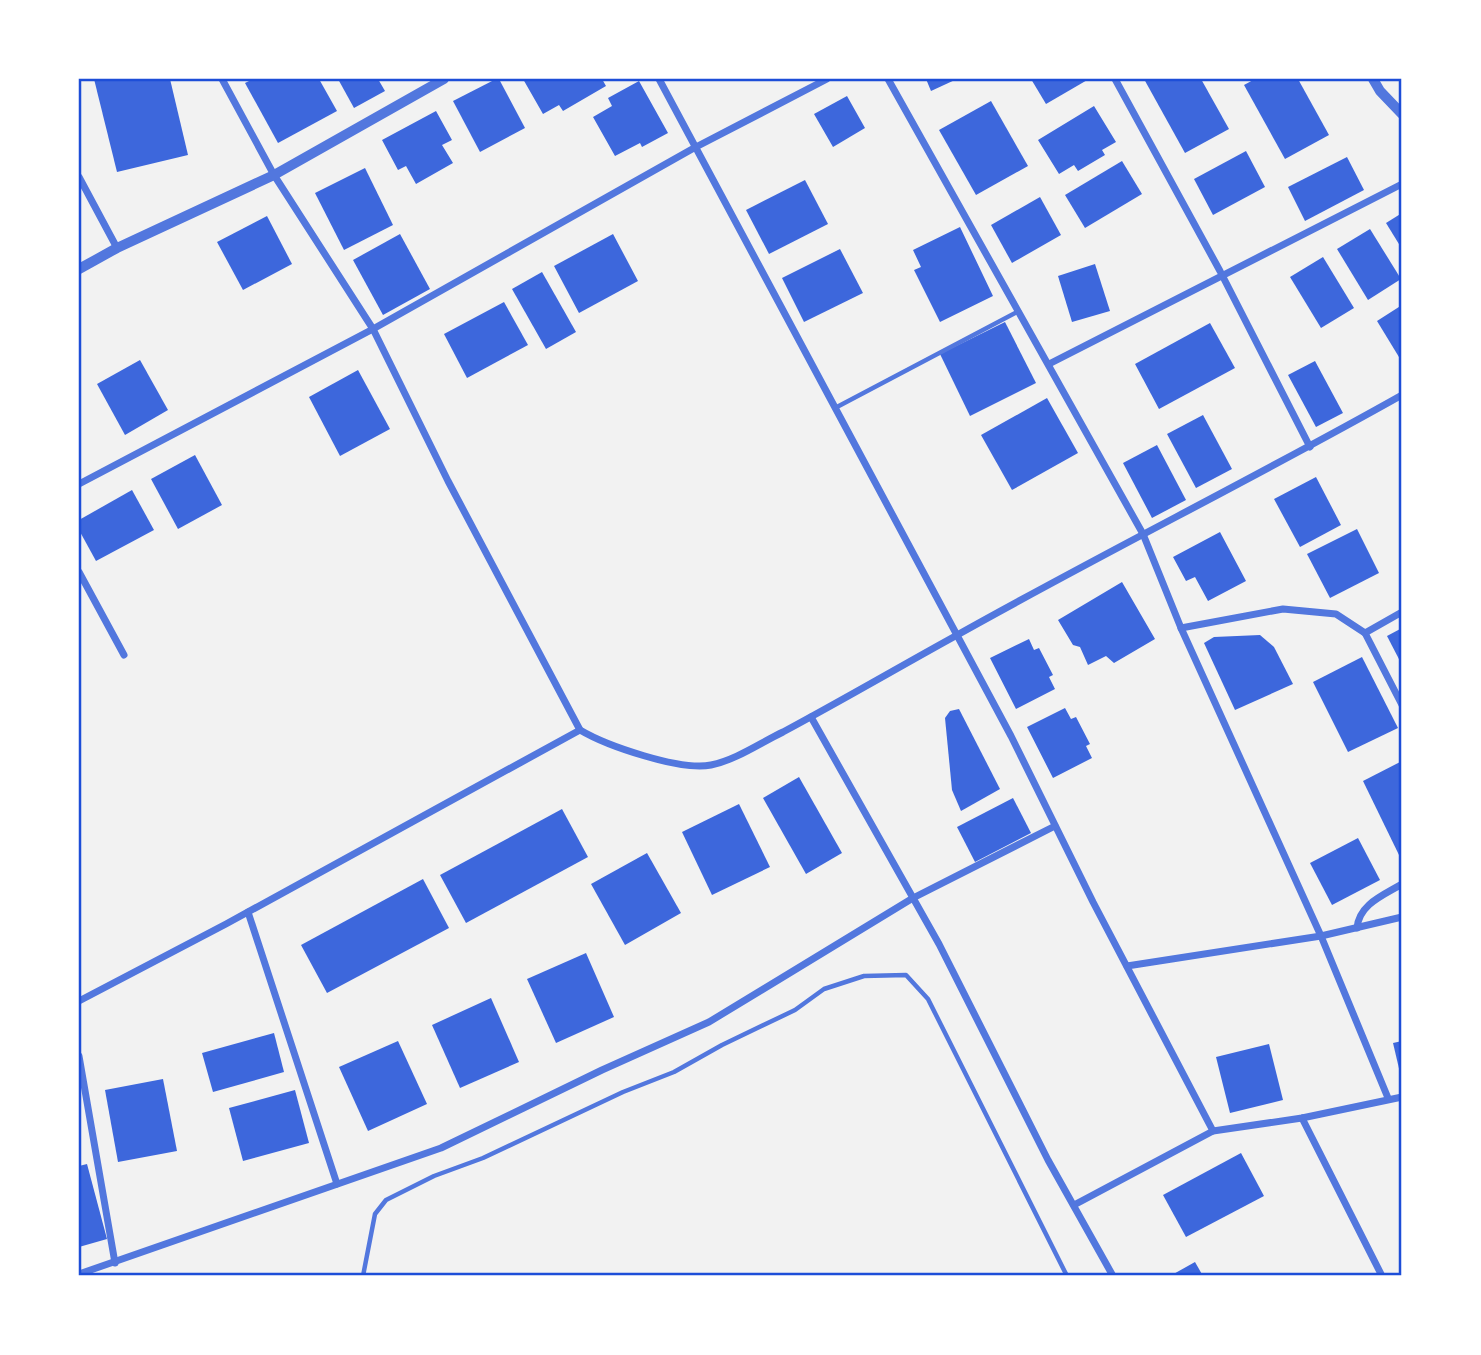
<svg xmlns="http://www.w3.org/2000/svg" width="1481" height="1355" viewBox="0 0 1481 1355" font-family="'Asap Condensed',sans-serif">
<rect width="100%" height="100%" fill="#f2f2f2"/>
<!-- building -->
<g fill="#3d67dc">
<path d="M94,79H170L188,155L117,172Z"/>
<path d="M253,79H319L337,111L278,143L245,83Z"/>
<path d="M338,79H378L385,91L354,108Z"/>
<path d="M496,79H499L525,128L480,152L453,101Z"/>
<path d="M523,79H602L606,86L563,111L559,105L543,114Z"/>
<path d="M926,79H957L931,91Z"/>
<path d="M1031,79H1089L1046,104Z"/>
<path d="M1144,79H1201L1229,129L1185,153Z"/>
<path d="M1255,79H1298L1329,135L1285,159L1244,85Z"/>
<path d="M639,81L668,133L642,147L640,143L615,156L593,117L612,106L608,98Z"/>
<path d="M847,96L865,128L833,147L814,114Z"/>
<path d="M991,101L1028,166L976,195L939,130Z"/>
<path d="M1094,106L1116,142L1102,150L1105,155L1078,171L1074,165L1059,174L1038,140Z"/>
<path d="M436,111L452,140L442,145L453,163L416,184L406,166L398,170L382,140Z"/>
<path d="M1246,151L1265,187L1213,215L1194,179Z"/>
<path d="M1347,157L1364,190L1305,221L1288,187Z"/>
<path d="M1122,161L1142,194L1085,228L1065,195Z"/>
<path d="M365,168L393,225L344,250L315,193Z"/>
<path d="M805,180L828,224L769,254L746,210Z"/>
<path d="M1040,197L1061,235L1012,263L991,225Z"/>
<path d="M1402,213V249L1386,223Z"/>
<path d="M267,216L292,264L243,290L217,242Z"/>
<path d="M960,227L993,296L940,322L914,270L921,267L913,250Z"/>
<path d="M1370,229L1401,279L1368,300L1337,249Z"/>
<path d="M400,234L430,289L383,315L353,260Z"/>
<path d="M613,234L638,281L579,313L554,266Z"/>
<path d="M840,249L863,293L804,322L782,278Z"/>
<path d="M1323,257L1354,308L1321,328L1290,277Z"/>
<path d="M1095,264L1110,311L1072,322L1058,276Z"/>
<path d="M542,272L576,332L546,349L512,289Z"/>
<path d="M504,302L528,345L467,378L444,334Z"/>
<path d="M1402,305V362L1377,321Z"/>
<path d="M1005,322L1036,383L970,416L940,354Z"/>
<path d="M1210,323L1235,368L1159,409L1135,364Z"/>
<path d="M140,360L168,410L125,435L97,384Z"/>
<path d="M1315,361L1343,413L1316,427L1288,375Z"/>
<path d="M358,370L390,429L340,456L309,397Z"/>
<path d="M1047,398L1078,453L1012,490L981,435Z"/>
<path d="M1203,415L1232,469L1196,488L1167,434Z"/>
<path d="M1157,445L1186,500L1152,518L1123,463Z"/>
<path d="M195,455L222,505L178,529L151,479Z"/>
<path d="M1316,477L1341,525L1300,547L1274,499Z"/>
<path d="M132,490L154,530L96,561L79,530V520Z"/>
<path d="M1357,529L1379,573L1330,598L1307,554Z"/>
<path d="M1220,532L1246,581L1208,601L1195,577L1186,581L1173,557Z"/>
<path d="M1122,582L1155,639L1114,663L1106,656L1088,665L1080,647L1073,645L1058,620Z"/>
<path d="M1402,628V665L1387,636Z"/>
<path d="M1260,635L1274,647L1293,684L1235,710L1204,643L1214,637Z"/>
<path d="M1029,639L1034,650L1039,648L1053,675L1049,677L1055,689L1016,709L990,658Z"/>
<path d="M1362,657L1398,728L1348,752L1313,682Z"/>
<path d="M1065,708L1071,719L1076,717L1090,744L1086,746L1092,758L1053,778L1027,727Z"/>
<path d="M959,709L1000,789L961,811L952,790L945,718L950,711Z"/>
<path d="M1402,761V853L1399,855L1363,781Z"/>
<path d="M799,777L842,853L806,874L763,798Z"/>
<path d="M1013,798L1031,833L975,862L957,827Z"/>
<path d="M739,804L770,867L712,895L682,832Z"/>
<path d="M562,809L588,857L466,923L440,875Z"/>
<path d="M1358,838L1380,880L1332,905L1310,863Z"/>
<path d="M647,853L681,913L625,945L591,884Z"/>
<path d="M423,879L449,928L327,993L301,945Z"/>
<path d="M586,953L614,1017L556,1043L527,979Z"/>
<path d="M491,998L519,1062L460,1088L432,1025Z"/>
<path d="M274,1033L284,1072L213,1092L202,1053Z"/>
<path d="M398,1041L427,1104L368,1131L339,1067Z"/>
<path d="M1402,1041V1077H1401L1393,1043Z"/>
<path d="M1269,1044L1283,1100L1230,1113L1216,1057Z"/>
<path d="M163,1079L177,1151L118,1162L105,1090Z"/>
<path d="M295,1090L309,1143L243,1161L229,1108Z"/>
<path d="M1241,1153L1264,1196L1186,1237L1163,1195Z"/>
<path d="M87,1164L107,1239L79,1247V1166Z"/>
<path d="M1195,1262L1203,1276H1170Z"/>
</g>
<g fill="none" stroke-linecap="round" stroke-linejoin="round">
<!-- service -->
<g stroke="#5277de" stroke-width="4.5">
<path d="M835,408L1019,311"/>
<path d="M363,1276L375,1214L386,1200L434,1176L483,1158L623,1092L674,1072L722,1045L795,1010L824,989L864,976L906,975L928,999L1067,1276"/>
</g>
<!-- minor -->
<g stroke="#5277de" stroke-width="7">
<path d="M222,79L274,175L373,329L448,481L580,730C607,746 680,771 711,765C736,760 760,743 783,732C839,702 894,670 950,639C1099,555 1253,479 1402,395"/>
<path d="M659,79L1011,736L1093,902L1213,1131"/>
<path d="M888,79L1143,534L1181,628L1321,936L1388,1098"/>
<path d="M1115,79L1220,271L1310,447"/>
<path d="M79,177L117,248"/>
<path d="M1049,364L1402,184"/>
<path d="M79,484L373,329L694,148L827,79"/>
<path d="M79,572L124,655"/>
<path d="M1181,628L1283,609L1336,614L1365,633L1402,612"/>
<path d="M1365,633L1402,705"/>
<path d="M811,717L939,944L1048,1160L1113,1276"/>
<path d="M248,912L337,1184"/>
<path d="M1357,928C1359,904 1384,895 1402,884"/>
<path d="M1127,966L1321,936L1402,917"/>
<path d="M79,1001L226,924L580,730"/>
<path d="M79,1056L115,1263"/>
<path d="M1302,1118L1382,1276"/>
<path d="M1074,1205L1213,1131L1302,1118L1402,1097"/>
<path d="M79,1274L441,1148L602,1070L709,1022L913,898L1055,826"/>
</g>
<!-- tertiary -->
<g stroke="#5277de" stroke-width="10">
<path d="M1373,79L1380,91L1402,114"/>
<path d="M79,269L117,248L274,175L444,79"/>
</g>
</g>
<!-- border -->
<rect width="1481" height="1355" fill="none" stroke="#ffffff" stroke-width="161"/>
<rect x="80" y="80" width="1320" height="1194" fill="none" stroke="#1d4ed8" stroke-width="2.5"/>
</svg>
